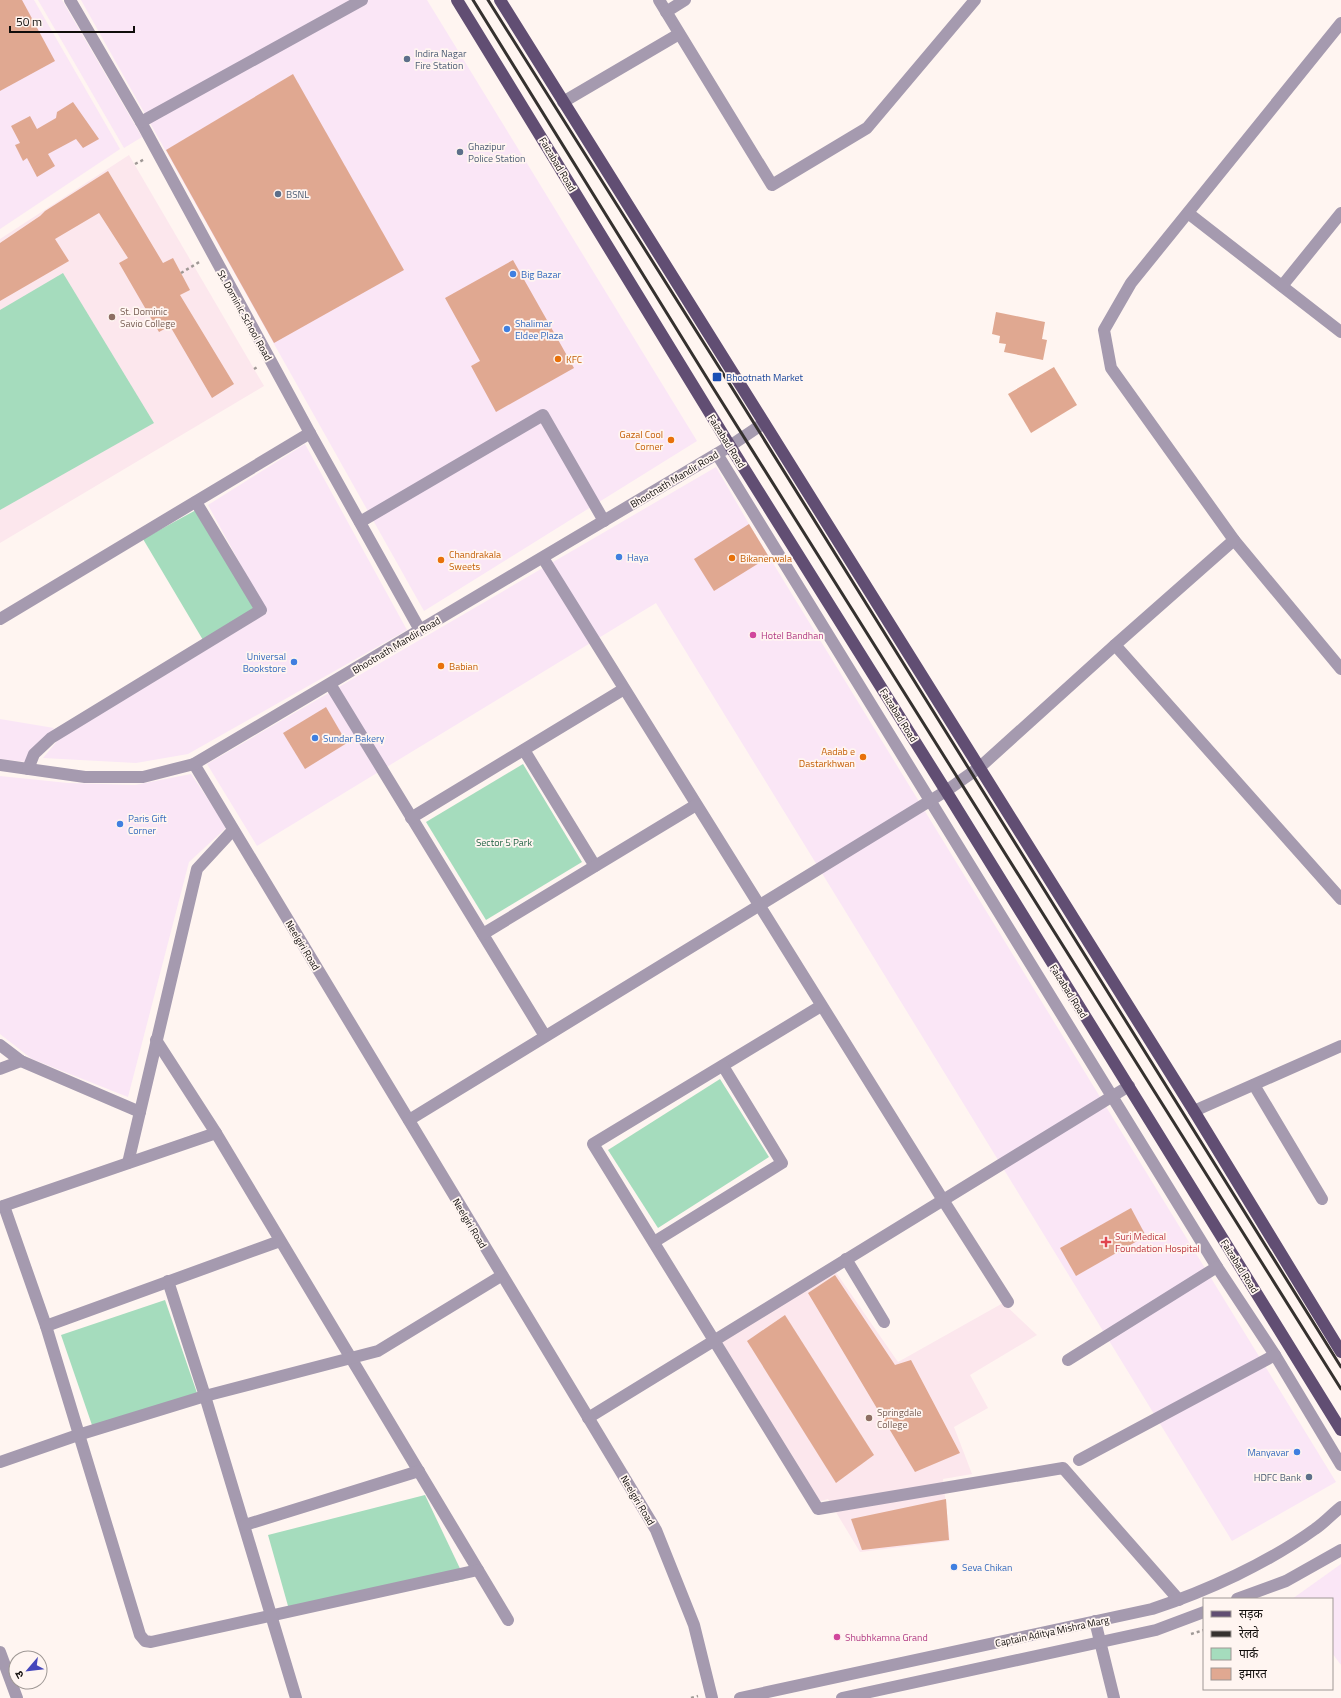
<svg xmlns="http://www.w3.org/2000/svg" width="1341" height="1698" viewBox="0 0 1341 1698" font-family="'Titillium Web','Noto Sans Devanagari',sans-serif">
<rect width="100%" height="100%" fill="#fff5f1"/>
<!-- commercial -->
<g fill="#fae6f6">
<path d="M0,0H34L120,149L0,229Z"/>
<path d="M38,0H62L142,137L124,148Z"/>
<path d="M81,0H427L697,441L424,611Z"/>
<path d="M305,444L407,630L188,754L136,763L43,758L58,740L267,613L208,505Z"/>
<path d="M716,467L749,524L1336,1482L1232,1541L656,603L257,846L207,764Z"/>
<path d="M0,719L54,728L26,762L0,759Z"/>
<path d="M191,774L227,827L189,862L128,1097L32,1059L0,1034V776L68,783L135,785Z"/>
<path d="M1341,1564V1665L1332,1653V1599H1292Z"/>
</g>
<!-- education -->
<g fill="#fce7ed">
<path d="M129,155L264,386L0,543V239Z"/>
<path d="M835,1271L898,1362L1003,1303L1037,1335L970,1375L988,1408L954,1427L972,1474L943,1479L950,1541L860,1552L828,1499L818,1502L722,1342Z"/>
</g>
<!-- green -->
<g fill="#a5dcbd">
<path d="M63,273L154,423L0,510V310Z"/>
<path d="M196,510L255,609L203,640L143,539Z"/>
<path d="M523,764L582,862L486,920L426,822Z"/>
<path d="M720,1079L769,1157L658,1228L608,1150Z"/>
<path d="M165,1300L198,1396L94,1431L61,1335Z"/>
<path d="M425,1495L465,1579L290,1613L268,1535Z"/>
</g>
<!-- building -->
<g fill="#e0a891">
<path d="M0,0H22L55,61L0,91Z"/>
<path d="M293,74L404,270L274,343L166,150Z"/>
<path d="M73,102L99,139L83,148L76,139L48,154L55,166L37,177L27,158L23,161L15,145L20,143L11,126L30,116L37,129L56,118L57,112Z"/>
<path d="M108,171L163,263L173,258L190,290L180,295L234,384L212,398L170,326L159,332L119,263L128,258L99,213L55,239L69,261L0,301V243L40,216L45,211Z"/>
<path d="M513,260L574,368L496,412L471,366L480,361L445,298Z"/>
<path d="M996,312L1045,322L1042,339L1047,340L1043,360L1004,352L1006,344L999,343L1000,336L992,334Z"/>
<path d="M1054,367L1077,405L1031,433L1008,394Z"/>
<path d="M749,524L769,557L714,591L694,559Z"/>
<path d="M326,707L347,743L305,769L283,733Z"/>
<path d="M1131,1208L1146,1236L1076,1276L1060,1248Z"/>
<path d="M835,1275L895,1365L911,1360L960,1453L915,1472L808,1293Z"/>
<path d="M785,1315L874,1455L836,1483L747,1341Z"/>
<path d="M946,1499L949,1540L862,1550L851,1519Z"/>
</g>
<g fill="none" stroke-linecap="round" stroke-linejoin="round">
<!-- path -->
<g stroke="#9f9895" stroke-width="2.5" stroke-dasharray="3 3" stroke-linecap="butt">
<path d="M135,164L145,159"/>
<path d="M181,273L201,261"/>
<path d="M254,369L259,366"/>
<path d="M1191,1634L1204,1630"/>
<path d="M691,1698L698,1696"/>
</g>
<!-- minor -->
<g stroke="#a59aaf" stroke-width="12">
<path d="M70,0L141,122L310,433L420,630"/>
<path d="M659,0L772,185L867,128L975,0"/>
<path d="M666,12L685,0"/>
<path d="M563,102L679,34"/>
<path d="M141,122L362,0"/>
<path d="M1188,213L1341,332"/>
<path d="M1282,286L1341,213"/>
<path d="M717,454L1217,1267L1275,1355L1341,1465"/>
<path d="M360,522L543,415L604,521"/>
<path d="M1234,540L1341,669"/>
<path d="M543,558L943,1200L1008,1302"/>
<path d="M0,619L310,433"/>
<path d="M1115,645L1341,899"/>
<path d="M330,684L545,1036"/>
<path d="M524,750L595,866"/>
<path d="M194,764L656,1530L694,1625L712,1698"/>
<path d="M0,765L85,777H143L194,764L730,446L764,423"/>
<path d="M28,769L34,754L51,738L261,610L196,502"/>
<path d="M411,818L624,689"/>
<path d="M483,934L696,805"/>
<path d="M821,1006L593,1144L818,1509L1063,1468L1179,1600"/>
<path d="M156,1040L216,1133L508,1620"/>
<path d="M0,1045L21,1061L140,1112"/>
<path d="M0,1069L21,1061"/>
<path d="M1254,1085L1322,1199"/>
<path d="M1194,1111L1341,1046"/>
<path d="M409,1120L946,791L980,767L1115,645L1234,540L1111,368L1104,330L1131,283L1341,23"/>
<path d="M128,1163L197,869L233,830"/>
<path d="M4,1206L46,1326L140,1635L145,1641L151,1642L478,1570"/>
<path d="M0,1207L216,1133"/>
<path d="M654,1242L782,1163L723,1066"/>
<path d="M846,1259L884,1322"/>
<path d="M168,1281L205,1396L296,1698"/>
<path d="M46,1326L280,1241"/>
<path d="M1068,1360L1217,1267"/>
<path d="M588,1418L1129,1086"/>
<path d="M1079,1460L1275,1355"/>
<path d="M0,1462L78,1435L205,1396L378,1351L501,1276"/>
<path d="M245,1525L419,1471"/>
<path d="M1237,1599L1286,1581L1341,1550"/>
<path d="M1095,1621L1114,1698"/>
<path d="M0,1652L17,1698"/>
<path d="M740,1698L1152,1609C1207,1591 1268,1563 1315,1529C1324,1523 1332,1514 1341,1507"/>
<path d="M842,1698L1156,1630L1204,1612"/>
</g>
<!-- major -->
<g stroke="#614e73" stroke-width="12">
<path d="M457,0L730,446L946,791L1341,1430"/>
<path d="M500,0L1194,1111L1341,1352"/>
</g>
<!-- rail -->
<g stroke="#35312f" stroke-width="3">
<path d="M473,0L715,391L1341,1389"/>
<path d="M488,0L729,383L1341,1367"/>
</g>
</g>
<!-- markers -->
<g fill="#5c6f8a" stroke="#fff5f1" stroke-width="1.5">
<circle cx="407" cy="59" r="4"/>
<circle cx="460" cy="152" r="4"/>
<circle cx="278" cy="194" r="4"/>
<circle cx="1309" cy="1477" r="4"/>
</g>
<g fill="#3f7fe0" stroke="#fff5f1" stroke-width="1.5">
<circle cx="513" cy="274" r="4"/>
<circle cx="507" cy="329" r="4"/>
<circle cx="619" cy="557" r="4"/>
<circle cx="294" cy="662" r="4"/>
<circle cx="315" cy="738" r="4"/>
<circle cx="120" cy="824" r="4"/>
<circle cx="1297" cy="1452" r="4"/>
<circle cx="954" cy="1567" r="4"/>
</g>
<g fill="#8d6e63" stroke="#fff5f1" stroke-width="1.5">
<circle cx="112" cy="317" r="4"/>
<circle cx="869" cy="1418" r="4"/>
</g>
<g fill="#e8710a" stroke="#fff5f1" stroke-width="1.5">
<circle cx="558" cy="359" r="4"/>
<circle cx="671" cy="440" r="4"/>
<circle cx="732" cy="558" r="4"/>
<circle cx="441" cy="560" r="4"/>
<circle cx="441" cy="666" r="4"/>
<circle cx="863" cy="757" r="4"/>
</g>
<rect fill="#1a4fb4" stroke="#fff5f1" stroke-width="1.5" x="712" y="372" width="10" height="10" rx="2"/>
<g fill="#d1479c" stroke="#fff5f1" stroke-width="1.5">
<circle cx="753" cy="635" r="4"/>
<circle cx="837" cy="1637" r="4"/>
</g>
<path fill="#e0444e" stroke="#fff5f1" stroke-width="1.5" d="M1104 1236h4v4h4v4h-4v4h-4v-4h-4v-4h4z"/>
<g text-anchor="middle" stroke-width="3.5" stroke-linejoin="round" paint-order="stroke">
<!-- service labels -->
<g font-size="10" fill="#4e5e75" stroke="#fff5f1" text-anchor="start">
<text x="415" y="57">Indira Nagar<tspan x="415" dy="12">Fire Station</tspan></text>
<text x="468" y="150">Ghazipur<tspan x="468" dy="12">Police Station</tspan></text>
<text x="286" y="198">BSNL</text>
<text x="1301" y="1481" text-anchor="end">HDFC Bank</text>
</g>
<!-- street labels -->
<g font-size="10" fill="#100d0b" stroke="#fff5f1">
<text transform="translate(558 164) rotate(59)" y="4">Faizabad Road</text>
<text transform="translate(245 315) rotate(61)" y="4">St. Dominic School Road</text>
<text transform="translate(727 441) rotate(58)" y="4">Faizabad Road</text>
<text transform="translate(674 479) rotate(-31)" y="4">Bhootnath Mandir Road</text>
<text transform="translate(396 645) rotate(-31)" y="4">Bhootnath Mandir Road</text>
<text transform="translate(899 715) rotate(58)" y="4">Faizabad Road</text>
<text transform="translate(303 945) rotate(59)" y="4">Neelgiri Road</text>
<text transform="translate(1069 991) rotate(58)" y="4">Faizabad Road</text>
<text transform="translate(470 1223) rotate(59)" y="4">Neelgiri Road</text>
<text transform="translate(1240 1266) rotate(58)" y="4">Faizabad Road</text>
<text transform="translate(638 1500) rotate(59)" y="4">Neelgiri Road</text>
<text transform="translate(1052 1631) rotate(-12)" y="4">Captain Aditya Mishra Marg</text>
</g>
<!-- shop labels -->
<g font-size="10" fill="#366cbe" stroke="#fff5f1" text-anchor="start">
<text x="521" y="278">Big Bazar</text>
<text x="515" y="327">Shalimar<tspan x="515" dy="12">Eldee Plaza</tspan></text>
<text x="627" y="561">Haya</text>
<text x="286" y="660" text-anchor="end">Universal<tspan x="286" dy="12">Bookstore</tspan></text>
<text x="323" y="742">Sundar Bakery</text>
<text x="128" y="822">Paris Gift<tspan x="128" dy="12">Corner</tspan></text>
<text x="1289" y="1456" text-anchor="end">Manyavar</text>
<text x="962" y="1571">Seva Chikan</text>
</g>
<!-- education labels -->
<g font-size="10" fill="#785e54" stroke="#fff5f1" text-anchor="start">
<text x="120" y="315">St. Dominic<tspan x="120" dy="12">Savio College</tspan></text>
<text x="877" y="1416">Springdale<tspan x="877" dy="12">College</tspan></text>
</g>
<!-- food labels -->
<g font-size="10" fill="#c56008" stroke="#fff5f1" text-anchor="start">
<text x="566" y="363">KFC</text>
<text x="663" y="438" text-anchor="end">Gazal Cool<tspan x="663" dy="12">Corner</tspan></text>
<text x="449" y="558">Chandrakala<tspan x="449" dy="12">Sweets</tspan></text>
<text x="740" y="562">Bikanerwala</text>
<text x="449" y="670">Babian</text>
<text x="855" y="755" text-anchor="end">Aadab e<tspan x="855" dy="12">Dastarkhwan</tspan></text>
</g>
<!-- transit labels -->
<g font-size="10" fill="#164399" stroke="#fff5f1" text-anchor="start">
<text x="726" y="381">Bhootnath Market</text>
</g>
<!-- hotel labels -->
<g font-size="10" fill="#b23c85" stroke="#fff5f1" text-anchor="start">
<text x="761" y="639">Hotel Bandhan</text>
<text x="845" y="1641">Shubhkamna Grand</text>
</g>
<!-- park labels -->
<g font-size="10" fill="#226345" stroke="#fff5f1">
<text x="504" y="846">Sector 5 Park</text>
</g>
<!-- health labels -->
<g font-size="10" fill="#be3a42" stroke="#fff5f1" text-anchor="start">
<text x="1115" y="1240">Suri Medical<tspan x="1115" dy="12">Foundation Hospital</tspan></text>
</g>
</g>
<!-- legend -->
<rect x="1203" y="1598" width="130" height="92" fill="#fff5f1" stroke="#9f9895"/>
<rect x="1211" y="1611" width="20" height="6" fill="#614e73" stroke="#9f9895"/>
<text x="1239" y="1618" font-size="12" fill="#100d0b">सड़क</text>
<rect x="1211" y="1631" width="20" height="6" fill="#35312f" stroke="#9f9895"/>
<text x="1239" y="1638" font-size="12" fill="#100d0b">रेलवे</text>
<rect x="1211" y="1648" width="20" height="12" fill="#a5dcbd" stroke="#9f9895"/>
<text x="1239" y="1658" font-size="12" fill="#100d0b">पार्क</text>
<rect x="1211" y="1668" width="20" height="12" fill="#e0a891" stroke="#9f9895"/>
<text x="1239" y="1678" font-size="12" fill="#100d0b">इमारत</text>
<!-- north arrow -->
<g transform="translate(28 1670) rotate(242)"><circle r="19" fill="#fff5f1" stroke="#9f9895"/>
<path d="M0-3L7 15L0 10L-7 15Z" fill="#4546bb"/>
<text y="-6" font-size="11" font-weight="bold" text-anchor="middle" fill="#100d0b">उ</text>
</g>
<!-- scale -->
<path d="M10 26v6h124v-6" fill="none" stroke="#100d0b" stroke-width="2"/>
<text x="16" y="26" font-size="12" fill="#100d0b" stroke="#fff5f1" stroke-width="3" paint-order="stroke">50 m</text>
</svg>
